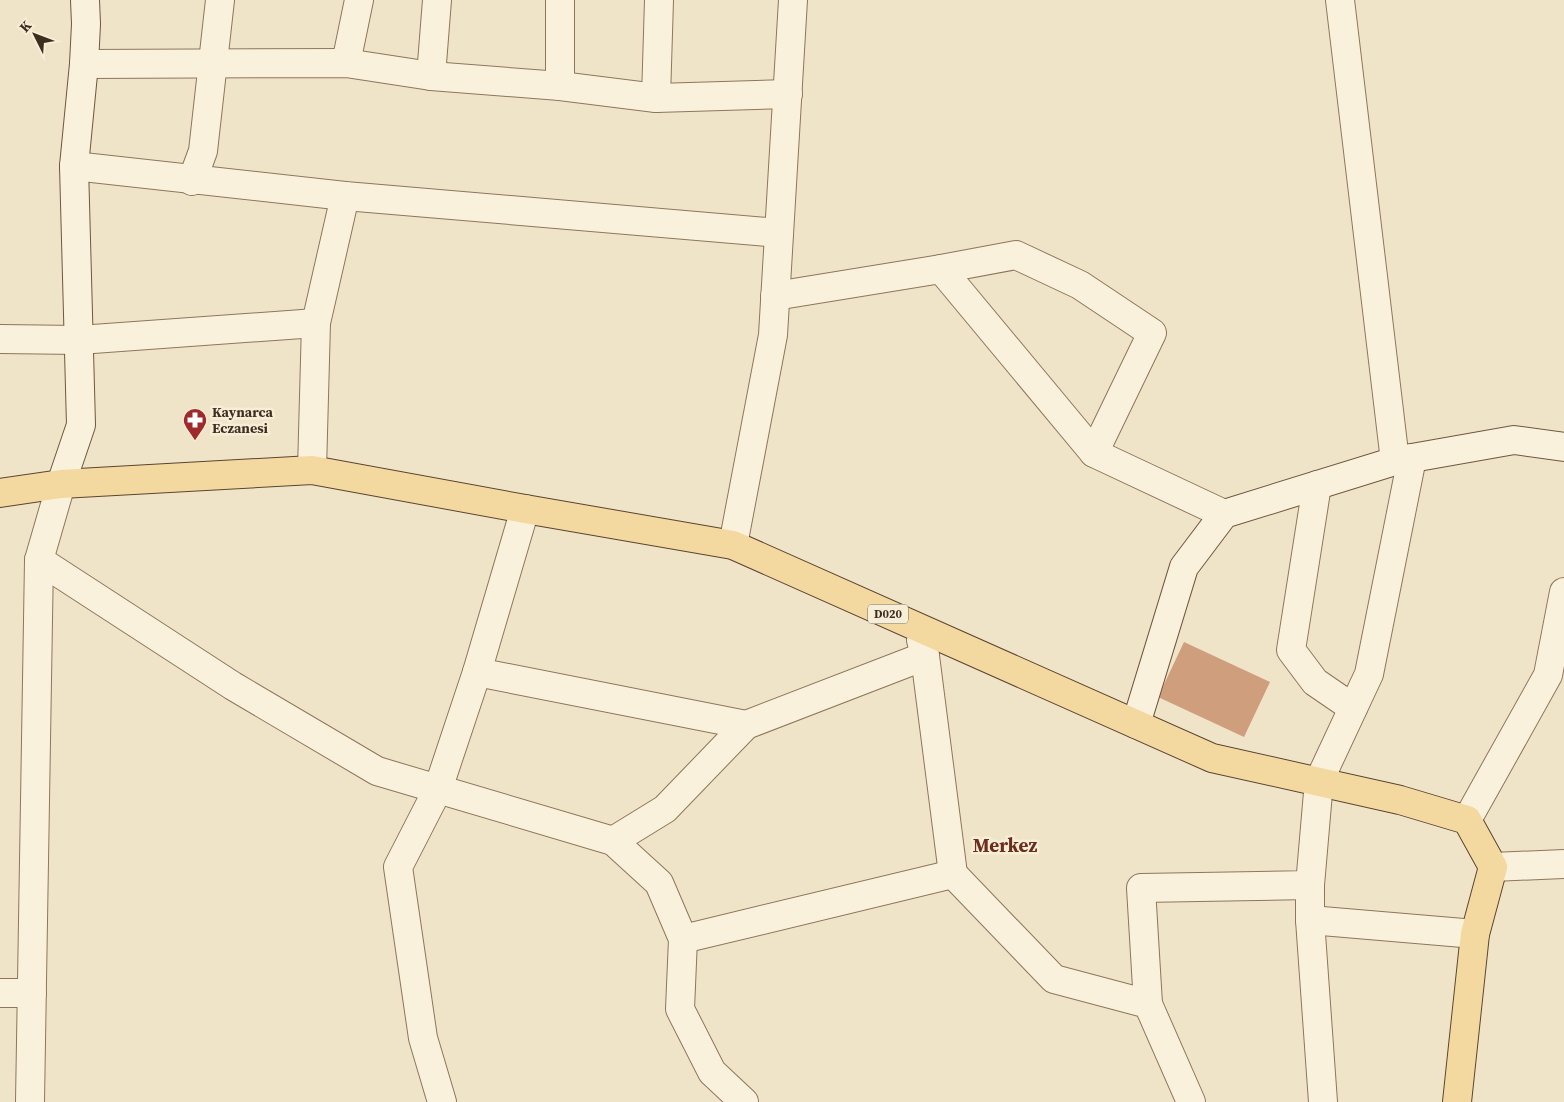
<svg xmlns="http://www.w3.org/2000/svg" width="1564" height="1102" viewBox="0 0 1564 1102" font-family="'Source Serif 4',serif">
<rect width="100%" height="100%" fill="#f0e4c8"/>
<!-- building -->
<path fill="#cf9f7d" d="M1184,642L1270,682L1244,737L1158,697Z"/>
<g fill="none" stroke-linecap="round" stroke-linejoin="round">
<!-- street casing -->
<g stroke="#8d765c" stroke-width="30">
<g id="street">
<path d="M560,0V86"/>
<path d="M1340,0L1395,461"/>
<path d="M346,63L359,0"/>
<path d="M84,64L346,63L431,76L560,86L656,98L788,94"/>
<path d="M431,76L437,0"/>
<path d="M656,98L659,0"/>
<path d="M74,166L345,196L779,233"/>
<path d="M192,181L203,151L220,0"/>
<path d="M941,269L1016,255L1080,285L1152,333L1094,453"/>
<path d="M775,296L941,269L1094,453L1224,514"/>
<path d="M0,339L79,340L316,323"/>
<path d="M312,470L316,323L345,196"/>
<path d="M1317,485L1291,650L1315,682L1353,708"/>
<path d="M525,509L477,672L746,725"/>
<path d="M733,545L773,335L793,0"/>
<path d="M39,560L233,686L377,771L613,841L659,883L683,939L680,1009L712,1072L744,1102"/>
<path d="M921,640L925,656L953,874"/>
<path d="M1467,820L1548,675L1564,592"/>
<path d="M613,841L665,809L746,725L925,656"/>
<path d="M1493,867L1564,864"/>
<path d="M1310,885V920L1323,1102"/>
<path d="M1310,920L1475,934"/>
<path d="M683,939L953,874L1054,979L1148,1004L1191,1102"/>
<path d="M0,993H32"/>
<path d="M1148,1004L1141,888L1310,885L1319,781L1369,674L1412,458"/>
<path d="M30,1102L39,560L61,484"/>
<path d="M442,1102L423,1038L398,867L438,789L477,672"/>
</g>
</g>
<!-- secondary casing -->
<g stroke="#6f573f" stroke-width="30">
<g id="secondary">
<path d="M61,484L81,425L74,166L84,64L86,24L85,0"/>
<path d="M1136,724L1184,567L1224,514L1395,461L1514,440L1564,447"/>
</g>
</g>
<!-- primary casing -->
<g stroke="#5b4430" stroke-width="30">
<path id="primary" d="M0,493L61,484L312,470L525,509L733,545L1212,758L1400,800L1467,820L1493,867L1475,934L1457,1102"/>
</g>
<!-- street -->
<use href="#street" stroke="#faf1dc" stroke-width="28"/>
<!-- secondary -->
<use href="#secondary" stroke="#faf1dc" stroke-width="28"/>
<!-- primary -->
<use href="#primary" stroke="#f3d9a0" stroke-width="28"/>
</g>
<!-- icons -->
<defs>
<g id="pharmacy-pin" transform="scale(1.25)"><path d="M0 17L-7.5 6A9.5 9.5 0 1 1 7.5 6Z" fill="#9e2a2b" stroke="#f7eed8"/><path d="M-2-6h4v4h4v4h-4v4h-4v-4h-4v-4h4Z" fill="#fff"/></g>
</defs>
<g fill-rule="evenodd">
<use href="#pharmacy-pin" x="195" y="420"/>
</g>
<g text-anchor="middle" stroke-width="5" stroke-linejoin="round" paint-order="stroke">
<!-- shield labels -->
<rect fill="#f7eed8" stroke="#756857" stroke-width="1" x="868" y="604.5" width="40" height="19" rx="4"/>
<g font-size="12" font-weight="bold" fill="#3d2e20">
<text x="888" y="618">D020</text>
</g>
<!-- poi labels -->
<g font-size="14" font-weight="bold" fill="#3d2e20" stroke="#f7eed8" text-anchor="start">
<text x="212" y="417">Kaynarca<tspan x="212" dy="16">Eczanesi</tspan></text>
</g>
<!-- district labels -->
<g font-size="19" font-weight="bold" fill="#6b2e1e" stroke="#f7eed8">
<text x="1005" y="852">Merkez</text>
</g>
</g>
<!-- north arrow -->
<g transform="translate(35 35) rotate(312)" stroke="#f7eed8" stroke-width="4" paint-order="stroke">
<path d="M0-4L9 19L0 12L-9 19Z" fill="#3d2e20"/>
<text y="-8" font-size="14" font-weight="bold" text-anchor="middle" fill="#3d2e20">K</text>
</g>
</svg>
